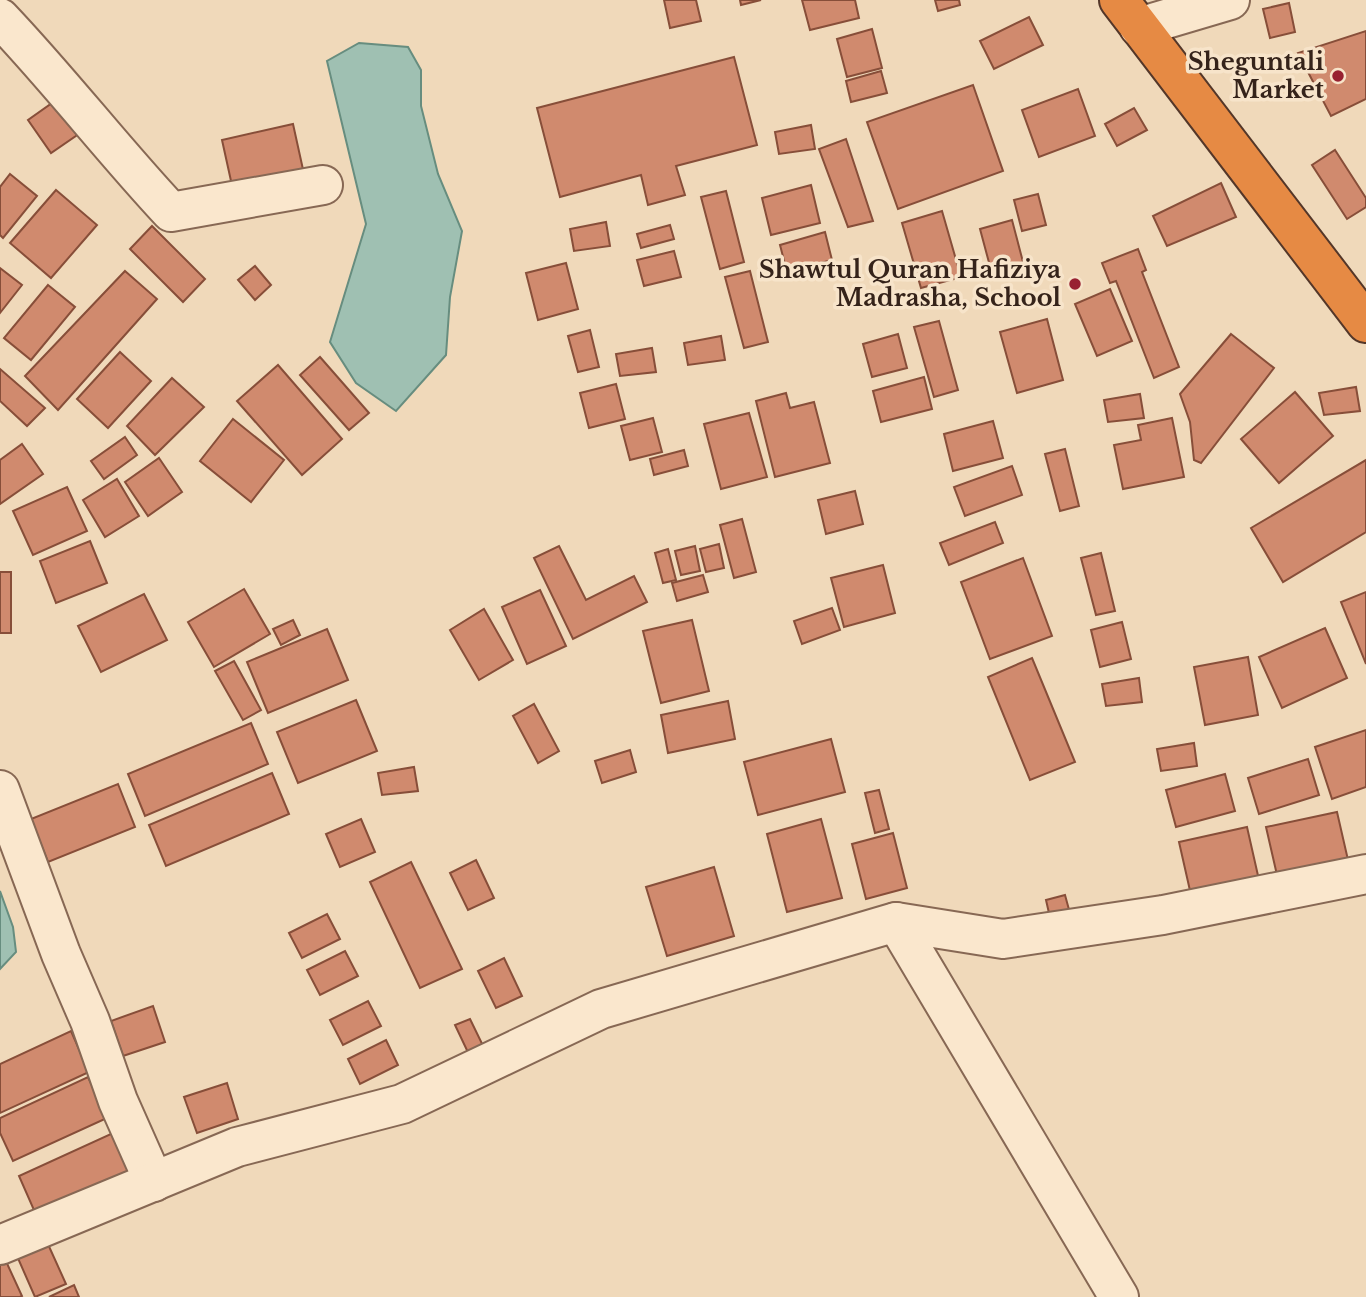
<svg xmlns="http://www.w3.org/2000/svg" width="1366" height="1297" viewBox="0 0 1366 1297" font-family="'Libre Baskerville',serif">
<rect width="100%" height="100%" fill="#f0d9ba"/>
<!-- water -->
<g fill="#9fc0b2" stroke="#678d7f" stroke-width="2">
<path d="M359,43L408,47L421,70V106L438,174L462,231L450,297L446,355L396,411L356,383L330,342L366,224L327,61Z"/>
<path d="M0,891L13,927L16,952L0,969Z"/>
</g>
<!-- building -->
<g fill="#d08a6e" stroke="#874e39" stroke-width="2">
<path d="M664,0H696L701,21L670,28Z"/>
<path d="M740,0H761L741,5Z"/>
<path d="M802,0H855L859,18L810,30Z"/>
<path d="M935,0H959L960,5L938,11Z"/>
<path d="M1289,3L1295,32L1270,38L1263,9Z"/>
<path d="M1029,17L1043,45L994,69L980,41Z"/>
<path d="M872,29L882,68L847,77L837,39Z"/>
<path d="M1366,31V99L1331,116L1298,53Z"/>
<path d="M734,57L757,145L676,166L685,195L648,205L641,175L560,197L537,108Z"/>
<path d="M881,71L887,93L851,102L846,81Z"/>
<path d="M973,85L1003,171L898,209L867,122Z"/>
<path d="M1078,89L1095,136L1039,157L1022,110Z"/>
<path d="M62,96L86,129L51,153L28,120Z"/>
<path d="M1134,108L1147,130L1117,146L1105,124Z"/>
<path d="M293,124L304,174L233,190L222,140Z"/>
<path d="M811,125L815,149L779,154L775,132Z"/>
<path d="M846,139L873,221L848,227L819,149Z"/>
<path d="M1335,150L1366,198V207L1347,219L1312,165Z"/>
<path d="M10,174L37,196L3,238L0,235V187Z"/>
<path d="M1221,183L1236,217L1167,246L1153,216Z"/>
<path d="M811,185L820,223L771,235L762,198Z"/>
<path d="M56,190L97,225L51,278L10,243Z"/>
<path d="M726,191L744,262L720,269L701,197Z"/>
<path d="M1038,194L1046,225L1022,231L1014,200Z"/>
<path d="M942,211L961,277L921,288L902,223Z"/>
<path d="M1012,220L1023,262L991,270L980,229Z"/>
<path d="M606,222L610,246L574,251L570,229Z"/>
<path d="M670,225L674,239L641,248L637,234Z"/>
<path d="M152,226L205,279L183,302L130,249Z"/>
<path d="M825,232L832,260L787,272L780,245Z"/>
<path d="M1138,249L1146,270L1142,272L1179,367L1154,378L1116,281L1110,283L1102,263Z"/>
<path d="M674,251L681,277L644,286L637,260Z"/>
<path d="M566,263L578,309L538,320L526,273Z"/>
<path d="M255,266L271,285L255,300L238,280Z"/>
<path d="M0,268L22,285L0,313Z"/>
<path d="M125,271L157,299L58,410L25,376Z"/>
<path d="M750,271L768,342L744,348L725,277Z"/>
<path d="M48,285L75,307L31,360L4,338Z"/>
<path d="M1110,289L1132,341L1097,356L1075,304Z"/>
<path d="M1047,319L1063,380L1017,393L1000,332Z"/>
<path d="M939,321L958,390L934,397L914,327Z"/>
<path d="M590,330L599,367L578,372L568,336Z"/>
<path d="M898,334L907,368L872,377L863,344Z"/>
<path d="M1231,334L1274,368L1201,463L1194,460L1190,422L1180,394Z"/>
<path d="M721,336L725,360L688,365L684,343Z"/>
<path d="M652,348L656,372L620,376L616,354Z"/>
<path d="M120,352L151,381L108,428L77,399Z"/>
<path d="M320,357L369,413L349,430L300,375Z"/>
<path d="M278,365L342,439L302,475L237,401Z"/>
<path d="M0,369L45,408L27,426L0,401Z"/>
<path d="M924,377L932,409L881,422L873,391Z"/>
<path d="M172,378L204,407L155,455L127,426Z"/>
<path d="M616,384L625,419L589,428L580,393Z"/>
<path d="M1356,387L1360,411L1324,415L1319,393Z"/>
<path d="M1295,392L1333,436L1279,483L1241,439Z"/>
<path d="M786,393L790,408L814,402L830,463L775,477L756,401Z"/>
<path d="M1140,394L1144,418L1108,422L1104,400Z"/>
<path d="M749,413L767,477L721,489L704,424Z"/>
<path d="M653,418L662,452L630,460L621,426Z"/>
<path d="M1172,418L1184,477L1123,489L1114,445L1141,440L1138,425Z"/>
<path d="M233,419L284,460L251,502L200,461Z"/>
<path d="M993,421L1003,458L953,471L944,434Z"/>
<path d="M125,437L137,455L104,479L91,461Z"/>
<path d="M22,444L43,474L0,504V460Z"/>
<path d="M1065,449L1079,506L1060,511L1045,454Z"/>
<path d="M684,450L688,466L654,475L650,459Z"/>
<path d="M159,458L182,492L148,516L125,482Z"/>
<path d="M1366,460V532L1283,582L1251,528Z"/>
<path d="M1012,466L1022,495L965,516L954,487Z"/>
<path d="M117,479L139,516L105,537L83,500Z"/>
<path d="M67,487L87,531L33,555L13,511Z"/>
<path d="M855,491L863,524L826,534L818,500Z"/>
<path d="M742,519L756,572L734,578L720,525Z"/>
<path d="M995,522L1003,543L949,565L940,543Z"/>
<path d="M90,541L107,583L56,603L40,561Z"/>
<path d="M719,544L724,568L706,572L700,549Z"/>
<path d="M559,546L586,600L634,576L647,602L573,639L534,558Z"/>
<path d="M695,546L700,571L681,575L675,551Z"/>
<path d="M668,549L676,580L663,583L655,553Z"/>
<path d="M1101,553L1115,611L1096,615L1081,558Z"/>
<path d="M1023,558L1052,636L990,659L961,582Z"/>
<path d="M883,565L895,613L844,627L831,578Z"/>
<rect x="0" y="572" width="11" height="61"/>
<path d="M703,575L708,592L677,601L672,583Z"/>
<path d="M244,589L270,634L214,667L188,622Z"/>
<path d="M540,590L566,646L527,664L502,607Z"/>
<path d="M1366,592V664L1341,602Z"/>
<path d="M144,594L167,640L101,672L78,626Z"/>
<path d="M832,608L840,630L802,644L794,621Z"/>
<path d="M484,609L513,660L479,680L450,630Z"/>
<path d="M293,620L300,635L281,645L273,629Z"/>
<path d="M692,620L709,691L661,703L643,631Z"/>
<path d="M1122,622L1131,659L1100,667L1091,630Z"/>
<path d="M1325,628L1347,678L1282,708L1259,657Z"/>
<path d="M327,629L348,680L268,713L247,662Z"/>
<path d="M1248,657L1258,715L1205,725L1194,667Z"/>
<path d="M1032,658L1075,762L1030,780L988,677Z"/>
<path d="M234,661L261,710L243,720L215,671Z"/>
<path d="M1139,678L1142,702L1106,706L1102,684Z"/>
<path d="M356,700L377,751L298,783L277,732Z"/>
<path d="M728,701L735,739L668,753L661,715Z"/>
<path d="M534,704L559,751L538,763L513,716Z"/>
<path d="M251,723L268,764L145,816L128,774Z"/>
<path d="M1366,730V787L1332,799L1315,747Z"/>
<path d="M831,739L845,792L758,815L744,762Z"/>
<path d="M1194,743L1197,766L1161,771L1157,749Z"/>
<path d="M630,750L636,772L602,783L595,761Z"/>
<path d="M1308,759L1319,795L1259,814L1248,778Z"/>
<path d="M414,767L418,791L382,795L378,773Z"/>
<path d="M272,773L289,814L166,866L149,825Z"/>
<path d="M1225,774L1235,811L1176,827L1166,790Z"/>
<path d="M118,784L135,827L48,862L31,819Z"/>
<path d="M879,790L889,829L875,833L865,793Z"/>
<path d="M1337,812L1348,860L1277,875L1266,827Z"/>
<path d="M361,819L375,852L340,867L326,834Z"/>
<path d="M821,819L842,898L787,912L767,834Z"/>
<path d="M1247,827L1259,880L1191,895L1179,842Z"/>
<path d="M893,833L907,888L866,899L852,844Z"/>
<path d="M476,860L494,898L468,910L450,873Z"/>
<path d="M411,862L462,969L420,988L370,882Z"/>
<path d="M714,867L734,936L667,956L646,887Z"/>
<path d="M1065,895L1071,917L1051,922L1046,900Z"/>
<path d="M327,914L340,939L302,958L289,933Z"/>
<path d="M345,951L358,976L320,995L307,970Z"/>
<path d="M504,958L522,996L496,1008L478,971Z"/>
<path d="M368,1001L381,1026L343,1045L330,1020Z"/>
<path d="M153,1006L165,1042L123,1056L111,1021Z"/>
<path d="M470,1019L488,1056L473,1063L455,1025Z"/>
<path d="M71,1031L89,1072L0,1113V1064Z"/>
<path d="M386,1040L398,1065L360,1084L348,1059Z"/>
<path d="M88,1077L107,1118L13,1161L0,1133V1118Z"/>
<path d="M227,1083L238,1119L197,1133L184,1097Z"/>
<path d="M113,1133L132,1173L37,1217L19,1176Z"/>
<path d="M47,1242L66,1284L35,1297L17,1256Z"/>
<path d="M4,1257L22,1296L20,1297H0V1259Z"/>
<path d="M74,1285L79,1297H49Z"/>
</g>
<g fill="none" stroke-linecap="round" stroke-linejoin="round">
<!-- minor casing -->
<g stroke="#876854" stroke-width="42">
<g id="minor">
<path d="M0,18C60,81 112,149 171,212L323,185"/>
<path d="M1139,27L1230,0"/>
<path d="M0,790L61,954L90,1021L118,1101L154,1182"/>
<path d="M896,922L1119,1297"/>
<path d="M0,1245L237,1147L402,1104L601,1009L896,922L1003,939L1163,915L1366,874"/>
</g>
</g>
<!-- highway casing -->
<g stroke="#543729" stroke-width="42">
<path id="highway" d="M1119,0L1366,323"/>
</g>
<!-- minor -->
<use href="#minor" stroke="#fae7cd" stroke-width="38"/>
<!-- highway -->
<use href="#highway" stroke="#e68a44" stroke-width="38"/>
</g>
<!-- markers -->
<g fill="#982131" stroke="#f7e4ca" stroke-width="2.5">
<circle cx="1338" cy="76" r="7"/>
<circle cx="1075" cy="284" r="7"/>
</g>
<g text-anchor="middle" stroke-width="7" stroke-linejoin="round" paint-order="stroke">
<!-- poi labels -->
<g font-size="24" font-weight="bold" fill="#35231a" stroke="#f7e4ca" text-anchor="end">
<text x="1324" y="70">Sheguntali<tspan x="1324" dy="28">Market</tspan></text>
<text x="1061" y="278">Shawtul Quran Hafiziya<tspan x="1061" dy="28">Madrasha, School</tspan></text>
</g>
</g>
</svg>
